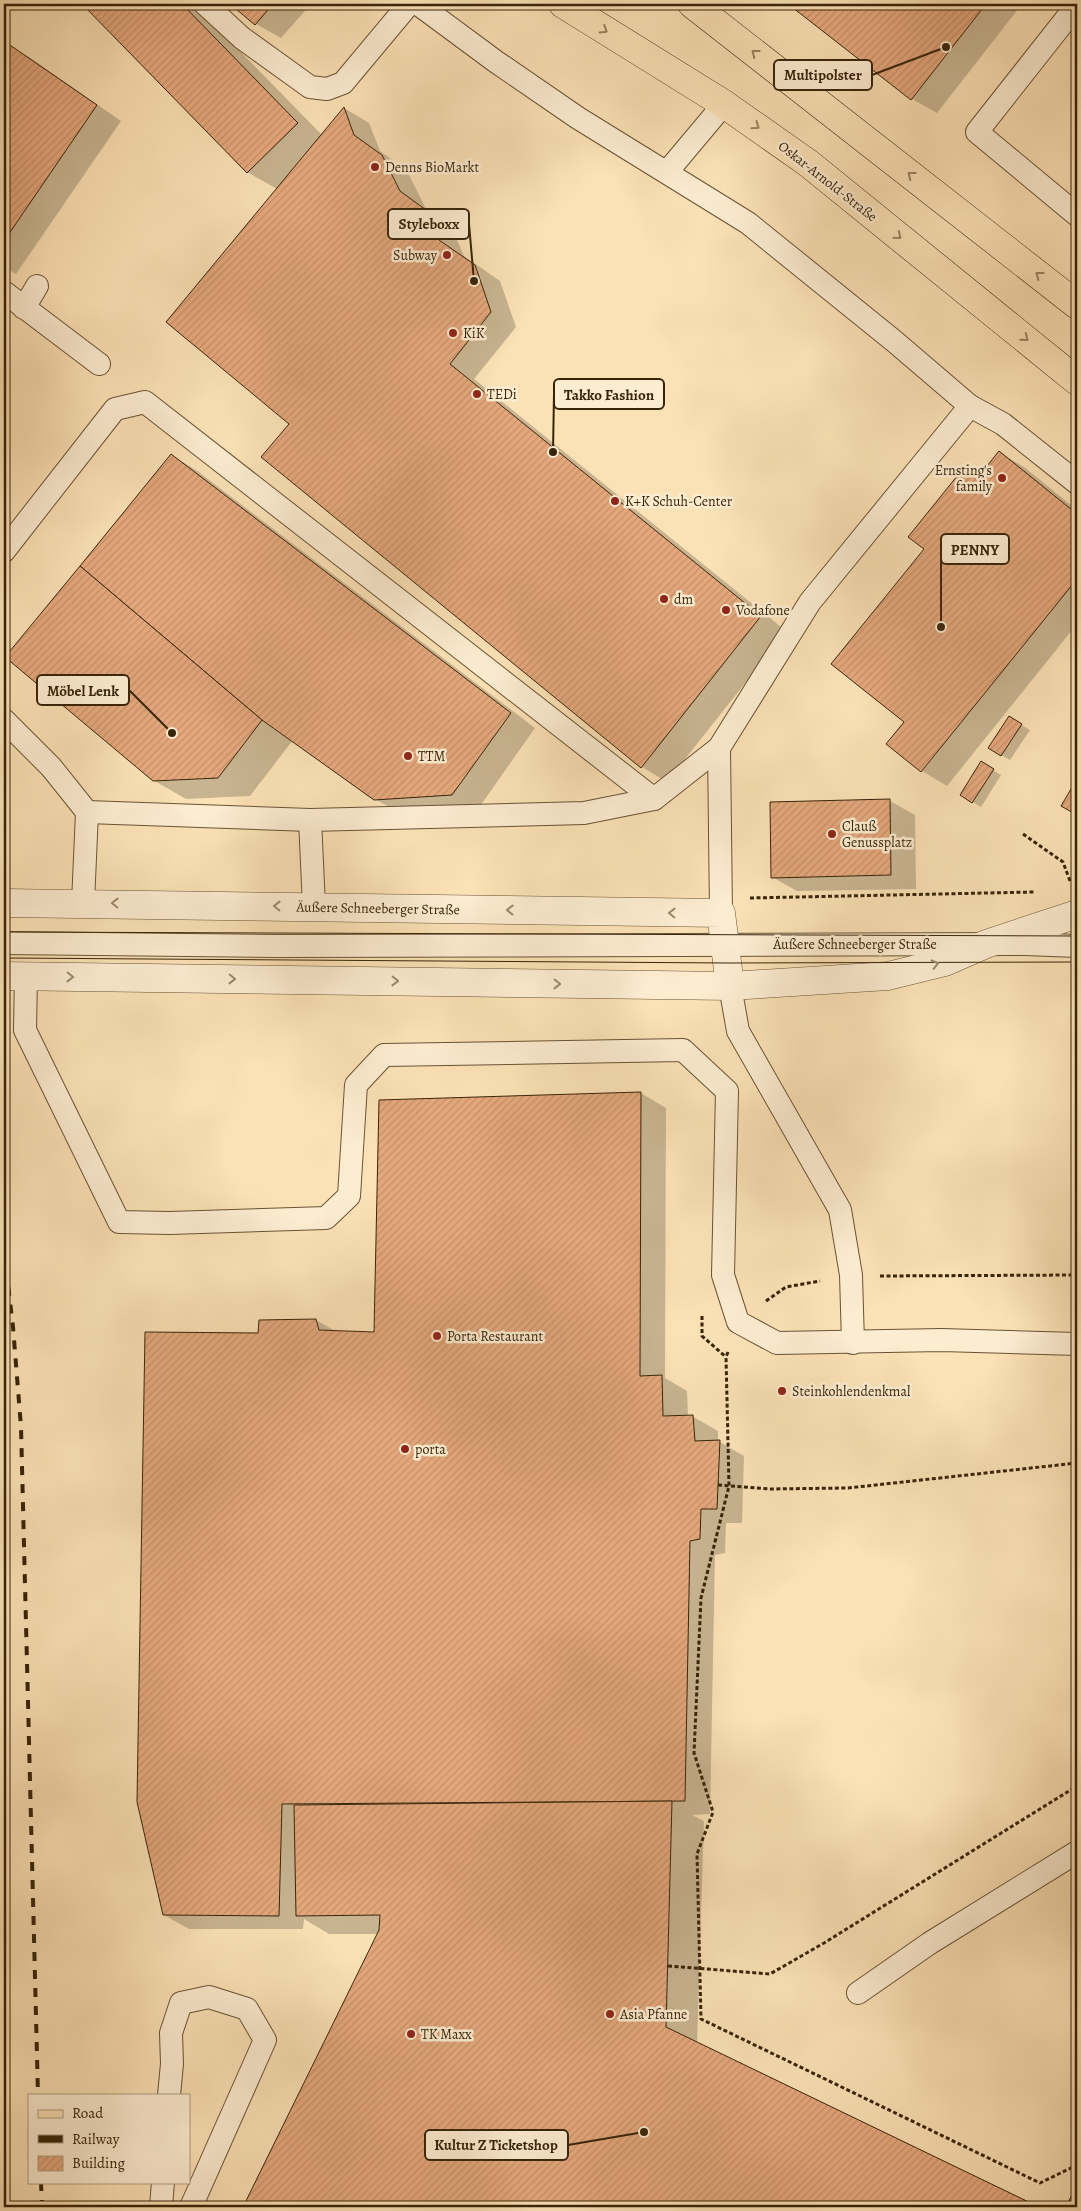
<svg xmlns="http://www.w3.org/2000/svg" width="1081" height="2211" font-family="Alegreya,serif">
<defs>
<pattern id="building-hatch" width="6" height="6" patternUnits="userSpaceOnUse" patternTransform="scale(1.25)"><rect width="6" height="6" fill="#e5a87d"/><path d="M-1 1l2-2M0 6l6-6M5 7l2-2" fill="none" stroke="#c5906b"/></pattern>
</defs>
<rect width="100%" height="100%" fill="#fbe1b6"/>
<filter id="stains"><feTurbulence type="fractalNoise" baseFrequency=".004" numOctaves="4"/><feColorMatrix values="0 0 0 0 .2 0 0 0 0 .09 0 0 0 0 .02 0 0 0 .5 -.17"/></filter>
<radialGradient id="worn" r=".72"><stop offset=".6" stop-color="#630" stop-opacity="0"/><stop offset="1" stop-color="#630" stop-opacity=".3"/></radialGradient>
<g fill="#0003">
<path d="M83,4H194L322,135L344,108L369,123L380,151L407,171L425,207L451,226L464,256L500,281L516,327L474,379L786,631L667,782L642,767L263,456L291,424L277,189L247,172Z"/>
<path d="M232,4H311L281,38L256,24Z"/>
<path d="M790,4H1022L937,113L912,99Z"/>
<path d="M4,43L29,57L121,121L16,274L4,267Z"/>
<path d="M999,452L1024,467L1077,510V624L947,786L922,771L888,744L906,722L926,548L966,467L981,475Z"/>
<path d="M171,455L196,470L535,728L478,809L401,814L375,799L293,740L250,796L186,799L153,780Z"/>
<path d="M1009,718L1030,730L1010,760L990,748Z"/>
<path d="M981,763L1001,775L981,807L961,795Z"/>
<path d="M890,801L915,815L916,889L797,891L772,877Z"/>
<path d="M641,1093L666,1108L665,1378L687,1391L688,1416H692L718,1431V1441L744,1456L742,1523H726L725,1553L715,1555L710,1814L692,1815L704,1821L697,2044L1040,2207H245L379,1934H329L304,1919L303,1929H189L164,1915L259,1334L316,1320L337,1332L375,1333Z"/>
</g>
<g fill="url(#building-hatch)" stroke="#382409">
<path d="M82,4H182L298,123L247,173Z"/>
<path d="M230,4H273L255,25Z"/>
<path d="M788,4H986L911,100Z"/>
<path d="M4,41L97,105L4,241Z"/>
<path d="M344,107L354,135L382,155L400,191L426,210L439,240L475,265L491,312L450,364L761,616L641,768L261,457L289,424L166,322Z"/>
<path d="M999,451L1077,514V579L921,772L886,744L904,722L831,664L924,549L908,537L966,465L979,476Z"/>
<path d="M171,454L511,713L452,795L374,800L262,720L80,566Z"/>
<path d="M80,566L262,720L218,778L153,781L5,657Z"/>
<path d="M1009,716L1022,724L1001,756L988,748Z"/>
<path d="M981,761L994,769L972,803L960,795Z"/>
<path d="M1077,779V815L1061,806Z"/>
<path d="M890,799L891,875L771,878L770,802Z"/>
<path d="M641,1092L640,1376L662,1375L663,1416L693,1415L695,1441L720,1440L717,1509H701L700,1539L690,1541L685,1801L282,1804L279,1916L163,1915L137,1802L145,1332L258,1333L259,1320L316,1319L319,1330L374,1332L379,1100Z"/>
<path d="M672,1801L666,2027L1039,2207H243L379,1930L380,1915L296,1916L294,1805Z"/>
<path d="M1077,2184V2207H1066Z"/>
</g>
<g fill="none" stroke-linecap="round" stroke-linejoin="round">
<defs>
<g id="service">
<path d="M205,4L242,38L310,87L327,89L343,83L409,4"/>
<path d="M1077,5L977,132L1077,215"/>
<path d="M667,172L724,104"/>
<path d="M4,292L99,364"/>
<path d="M24,308L37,286"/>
<path d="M970,406L1003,424L1077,483"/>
<path d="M4,551L115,409L145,402L654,799L719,748L810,602L970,406L894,341L748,223L578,118L495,61L418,4"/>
<path d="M4,720L51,767L87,812L83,903"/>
<path d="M719,748L721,913"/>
<path d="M87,812L310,820L584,813L654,799"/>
<path d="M310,820L314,906"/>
<path d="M4,943L278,946L1025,944L1077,946"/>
<path d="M26,976L25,1030L119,1222L170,1223L326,1218L349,1196L356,1085L384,1055L683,1050L727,1091L723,1275L738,1322L777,1343L942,1340L1077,1344"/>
<path d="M730,986L738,1031L840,1210L851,1275L853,1343"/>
<path d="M858,1993L930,1943L1077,1852"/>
<path d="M169,2095L172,2064L171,2033L181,2003L209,1997L247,2009L265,2040L191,2207"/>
<path d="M161,2207L163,2182"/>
</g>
<g id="minor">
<path d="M4,903L721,913L730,986"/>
<path d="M4,976L730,986L888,976L945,962L986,944L1077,914"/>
</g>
<g id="primary">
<path d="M563,4L724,104L808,163L1077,381"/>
<path d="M692,4L1077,305"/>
</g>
</defs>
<use href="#service" stroke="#695334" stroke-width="24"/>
<use href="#minor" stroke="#695334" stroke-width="29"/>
<use href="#primary" stroke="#382409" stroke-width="29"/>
<g stroke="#382409" stroke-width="3" stroke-dasharray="4 2.5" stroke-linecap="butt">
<path d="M1023,834L1063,862L1070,881"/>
<path d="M750,898L1034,892"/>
<path d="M880,1276L1077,1275"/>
<path d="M766,1301L786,1287L820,1281"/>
<path d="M702,1316V1336L726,1357"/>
<path d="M728,1352L726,1357L729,1486L701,1598L694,1753L713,1812L697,1854L701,2019L1040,2183L1077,2165"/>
<path d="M718,1485L770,1489L848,1488L1077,1463"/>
<path d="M668,1966L770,1974L824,1943L1077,1786"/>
</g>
<use href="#service" stroke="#fcecd0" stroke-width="22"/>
<use href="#minor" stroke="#fcecd0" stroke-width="28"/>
<use href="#primary" stroke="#fbe1b6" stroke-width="28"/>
<g stroke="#382409" stroke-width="1">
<path d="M4,932L1077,936"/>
<path d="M4,958L727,963L1077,962"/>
</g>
<g stroke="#382409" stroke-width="4" stroke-dasharray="9 9" stroke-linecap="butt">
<path d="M4,1251L13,1327L21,1427L38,2095"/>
<path d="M41,2182L42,2207"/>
</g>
</g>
<defs><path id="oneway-chevron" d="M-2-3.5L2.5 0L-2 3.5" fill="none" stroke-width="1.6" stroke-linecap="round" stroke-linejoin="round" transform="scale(1.25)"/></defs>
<g stroke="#9a8260">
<use href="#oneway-chevron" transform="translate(604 30) rotate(32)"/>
<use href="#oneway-chevron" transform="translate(755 53) rotate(-142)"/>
<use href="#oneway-chevron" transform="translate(756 126) rotate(35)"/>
<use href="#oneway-chevron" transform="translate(911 175) rotate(-142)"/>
<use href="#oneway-chevron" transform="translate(898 236) rotate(39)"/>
<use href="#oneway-chevron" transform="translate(1039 275) rotate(-142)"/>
<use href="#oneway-chevron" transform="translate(1025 338) rotate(39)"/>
</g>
<g stroke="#9a886c">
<use href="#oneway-chevron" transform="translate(115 903) rotate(-179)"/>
<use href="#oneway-chevron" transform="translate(277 906) rotate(-179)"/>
<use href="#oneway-chevron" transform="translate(510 910) rotate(-179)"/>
<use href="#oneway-chevron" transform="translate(672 913) rotate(-179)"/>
<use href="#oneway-chevron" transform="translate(935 964) rotate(-14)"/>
<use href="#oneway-chevron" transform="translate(70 977) rotate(1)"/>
<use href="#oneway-chevron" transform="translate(232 979) rotate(1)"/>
<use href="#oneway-chevron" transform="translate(395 981) rotate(1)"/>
<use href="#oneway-chevron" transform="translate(557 984) rotate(1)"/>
</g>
<g fill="#8f2418" stroke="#fcecd0" stroke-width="2">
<circle cx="375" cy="167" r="5"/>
<circle cx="447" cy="255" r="5"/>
<circle cx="453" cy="333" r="5"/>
<circle cx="477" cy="394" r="5"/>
<circle cx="1002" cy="478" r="5"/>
<circle cx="615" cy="501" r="5"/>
<circle cx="664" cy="599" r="5"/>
<circle cx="726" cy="610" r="5"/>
<circle cx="408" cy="756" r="5"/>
<circle cx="832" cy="834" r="5"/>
<circle cx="437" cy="1336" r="5"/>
<circle cx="782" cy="1391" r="5"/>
<circle cx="405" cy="1449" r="5"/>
<circle cx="610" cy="2014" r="5"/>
<circle cx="411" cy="2034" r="5"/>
</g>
<g text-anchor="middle" stroke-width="5" stroke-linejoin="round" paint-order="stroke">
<g font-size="14" fill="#382409" stroke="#fcecd0" text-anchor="start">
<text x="385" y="172">Denns BioMarkt</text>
<text x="437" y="260" text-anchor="end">Subway</text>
<text x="463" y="338">KiK</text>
<text x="487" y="399">TEDi</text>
<text x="992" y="475" text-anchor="end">Ernsting's<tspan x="992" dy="16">family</tspan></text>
<text x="625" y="506">K+K Schuh-Center</text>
<text x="674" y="604">dm</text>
<text x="736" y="615">Vodafone</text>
<text x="418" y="761">TTM</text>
<text x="842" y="831">Clauß<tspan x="842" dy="16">Genussplatz</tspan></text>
<text x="447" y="1341">Porta Restaurant</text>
<text x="792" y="1396">Steinkohlendenkmal</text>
<text x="415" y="1454">porta</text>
<text x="620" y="2019">Asia Pfanne</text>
<text x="421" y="2039">TK Maxx</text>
</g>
<g font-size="14" fill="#382409" stroke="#fcecd0">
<text transform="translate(828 181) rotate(38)" y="5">Oskar-Arnold-Straße</text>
<text transform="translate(378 908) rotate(1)" y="5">Äußere Schneeberger Straße</text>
<text x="855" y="949">Äußere Schneeberger Straße</text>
</g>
</g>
<path fill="none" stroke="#382409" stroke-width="2" d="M946 47L872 75M474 281L469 224M553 452L554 394M941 627L941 549M172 733L129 690M644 2132L568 2145"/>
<g fill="#382409" stroke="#fcecd0" stroke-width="2">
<circle cx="946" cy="47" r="5"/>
<circle cx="474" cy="281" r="5"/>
<circle cx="553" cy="452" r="5"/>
<circle cx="941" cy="627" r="5"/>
<circle cx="172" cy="733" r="5"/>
<circle cx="644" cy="2132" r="5"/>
</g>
<g fill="#fcecd0" stroke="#382409" stroke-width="2">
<rect x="774" y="60" width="98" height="30" rx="5"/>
<rect x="388" y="209" width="81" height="30" rx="5"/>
<rect x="554" y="379" width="110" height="30" rx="5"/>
<rect x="941" y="534" width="68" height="30" rx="5"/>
<rect x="37" y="675" width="92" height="30" rx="5"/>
<rect x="425" y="2130" width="143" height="30" rx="5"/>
</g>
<g font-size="15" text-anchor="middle" font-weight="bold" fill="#382409">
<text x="823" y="80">Multipolster</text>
<text x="429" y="229">Styleboxx</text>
<text x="609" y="400">Takko Fashion</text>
<text x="975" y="555">PENNY</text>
<text x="83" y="696">Möbel Lenk</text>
<text x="496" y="2150">Kultur Z Ticketshop</text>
</g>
<rect width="1081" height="2211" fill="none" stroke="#fbe1b6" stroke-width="20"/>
<rect x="5" y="5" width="1071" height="2201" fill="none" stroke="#382409" stroke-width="2.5"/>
<rect x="10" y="10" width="1061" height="2191" fill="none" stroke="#382409"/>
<rect x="28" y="2094" width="162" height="90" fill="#fcecd0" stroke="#ae9c80"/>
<rect x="38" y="2110" width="25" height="8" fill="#fbe1b6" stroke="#ae9c80"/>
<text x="72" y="2118" font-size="15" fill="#382409">Road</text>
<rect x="38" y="2135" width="25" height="8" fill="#382409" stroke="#ae9c80"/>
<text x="72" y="2144" font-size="15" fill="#382409">Railway</text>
<rect x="38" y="2156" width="25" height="15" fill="url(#building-hatch)" stroke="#ae9c80"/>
<text x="72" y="2168" font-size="15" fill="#382409">Building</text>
<rect width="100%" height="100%" filter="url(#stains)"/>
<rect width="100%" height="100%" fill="url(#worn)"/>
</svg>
